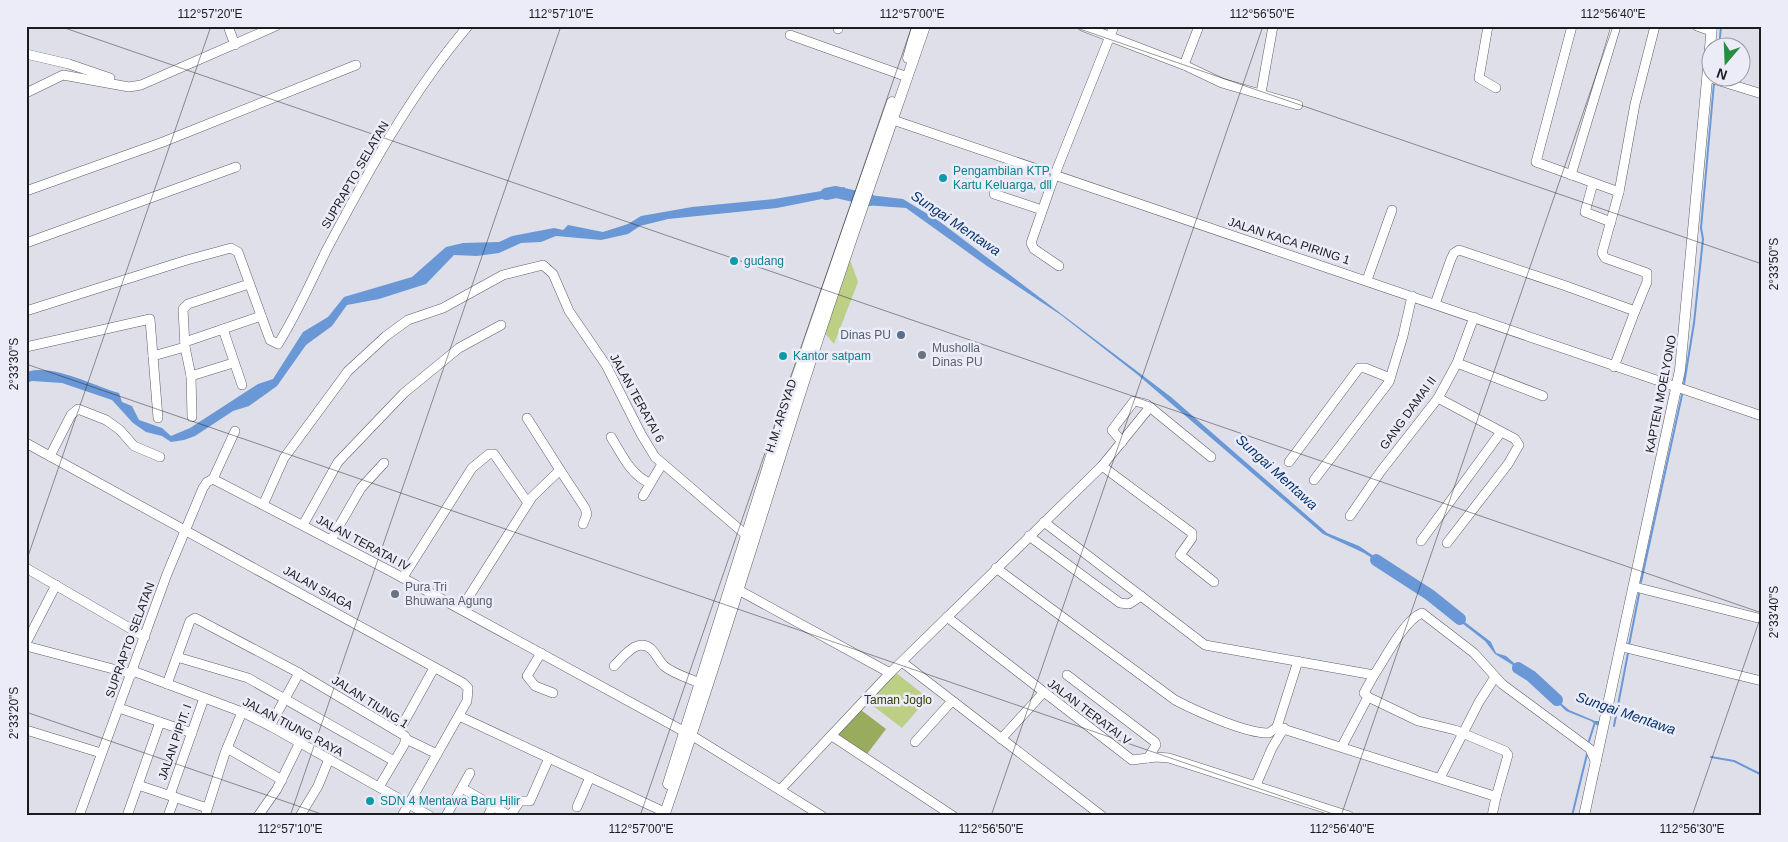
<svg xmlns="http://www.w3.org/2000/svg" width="1788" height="842" font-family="Arial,sans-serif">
<rect width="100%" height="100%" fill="#dfdfea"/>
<g fill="#bdcf85">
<path d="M849,257L858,282L834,344L824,332Z"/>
<path d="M895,672L928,698L902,728L868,702Z"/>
</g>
<path fill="#99ab5c" d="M861,710L886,729L867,754L838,734Z"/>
<g fill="#6a98d6">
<path d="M845,187L842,195L777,208L668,219L640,226L628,234L601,240L556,236L541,242L521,243L499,253L477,256L454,255L426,284L379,299L347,305L332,326L306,345L277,386L249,406L233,411L195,436L184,440L171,442L162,436L146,432L133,423L112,400L62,383L32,381L26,383V372C52,363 94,386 119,393L122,402L132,406L139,420L162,428L171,436L190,428L258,384L273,379L303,332L328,317L344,297L412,277L446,247L463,243L499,242L512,236L554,228L563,230L568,225L603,232L628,224L641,216L692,207L774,199Z"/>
<path d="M869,195L903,199L939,221L1171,397L1327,533L1359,546L1425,591L1431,593L1441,604L1491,642L1496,653L1506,656L1569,710L1595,721H1603L1602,725L1598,726L1591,721L1566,711L1532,677L1495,654L1485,641L1408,581L1364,553L1323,534L1138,375L1061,315L987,266L906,208L865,205Z"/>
</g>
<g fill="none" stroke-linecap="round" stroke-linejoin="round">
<g stroke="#6a98d6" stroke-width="2">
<path d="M1719,48L1721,26"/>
<path d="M1684,384L1694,323L1703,239L1701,228L1714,83"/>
<path d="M1641,582L1682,395"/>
<path d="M1629,645L1639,594"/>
<path d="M1614,726L1628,653"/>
<path d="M1589,741L1595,722"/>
<path d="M1711,757L1734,761L1762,775"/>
<path d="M1572,816L1587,754"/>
</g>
<g stroke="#6a98d6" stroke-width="12">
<path d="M826,194L836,192L870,200"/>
<path d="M1376,560L1430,595L1460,619"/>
<path d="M1518,668L1531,676L1557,700"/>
</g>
<defs>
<g id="minor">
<path d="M228,26L235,45"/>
<path d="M1082,26L1184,65L1222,83L1298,105"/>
<path d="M1488,26L1479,78L1496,88"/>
<path d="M1572,26L1536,162L1619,192"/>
<path d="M1697,26L1711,31"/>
<path d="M838,29L839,26"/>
<path d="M790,35L902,75"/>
<path d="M26,54L69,64L110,78"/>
<path d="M1184,65L1199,26"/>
<path d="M1707,77L1762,94"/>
<path d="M26,93L63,75L129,87L141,85L276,26"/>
<path d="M1261,93L1273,26"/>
<path d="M893,120L1762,416"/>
<path d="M1571,175L1616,26"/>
<path d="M1593,183L1585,212L1611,222"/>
<path d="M26,191L163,142L356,65"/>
<path d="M994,194L1042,210"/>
<path d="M26,243L236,167"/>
<path d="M1059,266L1034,249L1031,243L1055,174L1114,26"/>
<path d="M1367,280L1392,210"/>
<path d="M1435,304L1451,259L1454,253L1459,250L1566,286L1635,311L1614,367"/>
<path d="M26,311L187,260L231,248L238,252L270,340L278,344C297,314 311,281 327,249C368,172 411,93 468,26"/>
<path d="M1635,311L1647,282V273L1605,258L1602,253L1619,192L1635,104L1655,26"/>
<path d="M223,329L242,385"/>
<path d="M185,342L261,316"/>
<path d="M26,347L150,319L158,418"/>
<path d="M153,356L185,347"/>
<path d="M1457,363L1543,396"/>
<path d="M191,376L233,363"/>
<path d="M1438,398L1515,439L1519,445L1508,464L1447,543"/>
<path d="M192,417L191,376L185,347L183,309L188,304L249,284"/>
<path d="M611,437C621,453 631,476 650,483"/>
<path d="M1122,442L1112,430L1134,401L1146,404L1211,457"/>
<path d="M26,443L463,683L468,688L467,701L402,816"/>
<path d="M50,456L71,415L78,409L106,420L120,430L134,446L160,457"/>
<path d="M1289,462L1359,368H1365L1390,378"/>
<path d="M1102,466L1192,533V538L1180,555L1214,582"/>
<path d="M560,470L585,508L587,514L583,524"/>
<path d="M213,479L392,572L685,732"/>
<path d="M213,479L235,431"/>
<path d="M1314,480L1389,382L1403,336L1412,296"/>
<path d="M643,496L662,464"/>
<path d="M263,505L284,458L348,371L386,336L408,320L443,308L503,275L543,265L553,274L569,311L606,365L641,434L655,457L746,535"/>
<path d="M1350,516L1381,471L1438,398L1457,363L1474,317"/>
<path d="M1044,522L1205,645L1374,675L1364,693L1368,697L1418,721L1455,730L1505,751L1508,755L1496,797"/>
<path d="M303,525L338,462L404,393L459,348L501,325"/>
<path d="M1029,536L1120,603L1129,604L1141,596"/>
<path d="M331,540L361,488L384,463"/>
<path d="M1421,541L1501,432"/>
<path d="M26,568L145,637"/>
<path d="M996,568L1175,700C1196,711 1247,734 1269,733L1277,727L1491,795L1496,797L1492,816"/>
<path d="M403,577L472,468L489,454H494L528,503"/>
<path d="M733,587L890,673L1102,466L1150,407"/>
<path d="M1635,587L1762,619"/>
<path d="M461,609L532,497L560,470L527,418"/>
<path d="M947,617L1132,760L1156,757L1169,758L1349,816"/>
<path d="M26,643L56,585"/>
<path d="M26,646L132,674"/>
<path d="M1622,647L1762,681"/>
<path d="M541,653L527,676L535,686L553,693"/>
<path d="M177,657L248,678L394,761"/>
<path d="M902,662L1102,816"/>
<path d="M614,666C624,656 638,636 652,650C657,655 659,661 664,666C674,674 688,678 700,683"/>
<path d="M133,671L242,712L272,727L430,816"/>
<path d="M1067,675L1155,742L1156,745L1148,758"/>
<path d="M1374,675C1385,659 1404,620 1422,613L1474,653L1502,684L1590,749L1596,763"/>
<path d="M167,684L190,621L195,618L299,673L405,736L406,739L404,745L379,787"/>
<path d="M119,708L192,733"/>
<path d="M459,716L660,810"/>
<path d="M270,726L299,673"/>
<path d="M1277,727L1298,661"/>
<path d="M26,730L101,753"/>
<path d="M399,731L434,668"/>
<path d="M691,735L822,816"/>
<path d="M832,736L953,816"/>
<path d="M406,739L437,754"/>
<path d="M1001,739L1043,693"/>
<path d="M915,742L952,701"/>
<path d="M1342,746L1368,697"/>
<path d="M227,748L282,780"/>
<path d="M1440,778L1479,702L1495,677"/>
<path d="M138,785L207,808"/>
<path d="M1256,785L1272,748L1284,728"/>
<path d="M462,788L510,816L520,801H530L549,758"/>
<path d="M780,790L890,673"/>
<path d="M170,795L204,698"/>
<path d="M577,807L590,777"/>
<path d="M79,816L167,574L203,488L207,482L213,479"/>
<path d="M127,816L160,722"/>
<path d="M168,816L175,797"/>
<path d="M205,816L225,753L242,712"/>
<path d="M258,816L277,789L300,742"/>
<path d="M300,816L318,786L329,759"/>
<path d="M446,816L470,773"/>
<path d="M488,816L493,805"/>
</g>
<g id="tertiary">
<path d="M908,58L917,26"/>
<path d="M668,784L795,380L892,102"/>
<path d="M664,816C711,681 752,546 795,410C836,281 881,154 925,26"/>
<path d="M1584,816L1680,370L1712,26"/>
</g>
</defs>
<use href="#minor" stroke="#5f6069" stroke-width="10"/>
<use href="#tertiary" stroke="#5f6069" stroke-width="11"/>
<use href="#minor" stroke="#fff" stroke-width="9"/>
<use href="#tertiary" stroke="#fff" stroke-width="10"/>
</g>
<path fill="none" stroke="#1b1c1f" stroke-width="1" stroke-opacity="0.45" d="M59,26L1762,613M1071,26L1762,264M26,364L1339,816M26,562L211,26M26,712L327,816M290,816L561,26M640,816L912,26M991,816L1263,26M1341,816L1613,26M1692,816L1762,613"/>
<g fill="#0f9aa8" stroke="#ececf8" stroke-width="2">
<circle cx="943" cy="178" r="5"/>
<circle cx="734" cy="261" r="5"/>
<circle cx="783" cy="356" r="5"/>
<circle cx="370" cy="801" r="5"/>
</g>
<circle fill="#5c6f8a" stroke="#ececf8" stroke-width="2" cx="901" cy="335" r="5"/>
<g fill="#6b7280" stroke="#ececf8" stroke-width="2">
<circle cx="922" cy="355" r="5"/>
<circle cx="395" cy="594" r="5"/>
</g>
<g text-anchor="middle" stroke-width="5" stroke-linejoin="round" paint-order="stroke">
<g font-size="12" fill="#0d838f" stroke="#ececf8" text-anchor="start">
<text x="953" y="175">Pengambilan KTP,<tspan x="953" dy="14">Kartu Keluarga, dll</tspan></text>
<text x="744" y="265">gudang</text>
<text x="793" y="360">Kantor satpam</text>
<text x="380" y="805">SDN 4 Mentawa Baru Hilir</text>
</g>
<g font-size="12" fill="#1b1c1f" stroke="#ececf8">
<text transform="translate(355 175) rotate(-60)" y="4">SUPRAPTO SELATAN</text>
<text transform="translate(1289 241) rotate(18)" y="4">JALAN KACA PIRING 1</text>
<text transform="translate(1661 394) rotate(-79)" y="4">KAPTEN MOELYONO</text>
<text transform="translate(637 398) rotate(61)" y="4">JALAN TERATAI 6</text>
<text transform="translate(1408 413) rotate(-54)" y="4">GANG DAMAI II</text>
<text transform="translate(781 416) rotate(-72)" y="4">H.M. ARSYAD</text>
<text transform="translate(363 543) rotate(28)" y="4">JALAN TERATAI IV</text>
<text transform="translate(318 588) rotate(29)" y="4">JALAN SIAGA</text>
<text transform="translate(130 640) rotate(-70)" y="4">SUPRAPTO SELATAN</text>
<text transform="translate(370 702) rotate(32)" y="4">JALAN TIUNG 1</text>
<text transform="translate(1089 712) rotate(37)" y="4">JALAN TERATAI V</text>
<text transform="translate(293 727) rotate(28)" y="4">JALAN TIUNG RAYA</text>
<text transform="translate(175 742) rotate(-71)" y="4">JALAN PIPIT. I</text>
</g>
<g font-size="12" fill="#4e5e75" stroke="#ececf8" text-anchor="end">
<text x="891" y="339">Dinas PU</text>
</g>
<g font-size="12" fill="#5b616d" stroke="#ececf8" text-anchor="start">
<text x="932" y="352">Musholla<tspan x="932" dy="14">Dinas PU</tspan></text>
<text x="405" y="591">Pura Tri<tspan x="405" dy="14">Bhuwana Agung</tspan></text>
</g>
<g font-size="12" fill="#333d00" stroke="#ececf8">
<text x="898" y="704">Taman Joglo</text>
</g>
<g font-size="14" font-style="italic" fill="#05356d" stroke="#ececf8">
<text transform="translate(956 223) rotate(34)" y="5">Sungai Mentawa</text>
<text transform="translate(1277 472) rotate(42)" y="5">Sungai Mentawa</text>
<text transform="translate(1626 713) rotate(19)" y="5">Sungai Mentawa</text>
</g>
</g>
<rect width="1788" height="842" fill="none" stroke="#ececf8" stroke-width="55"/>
<g transform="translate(1726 62) rotate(199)"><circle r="24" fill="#ececf8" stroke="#9899a1"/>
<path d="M0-4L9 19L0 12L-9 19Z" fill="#278d43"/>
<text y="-8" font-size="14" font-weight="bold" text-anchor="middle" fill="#1b1c1f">N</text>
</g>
<rect x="28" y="28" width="1732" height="786" fill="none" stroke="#1b1c1f" stroke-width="2"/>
<g font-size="12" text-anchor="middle" fill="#1b1c1f">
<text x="210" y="18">112°57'20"E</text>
<text x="561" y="18">112°57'10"E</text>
<text x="912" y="18">112°57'00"E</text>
<text x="1262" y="18">112°56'50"E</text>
<text x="1613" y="18">112°56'40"E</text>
<text transform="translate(1774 264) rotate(-90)" y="4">2°33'50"S</text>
<text transform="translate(14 364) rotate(-90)" y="4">2°33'30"S</text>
<text transform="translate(1774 612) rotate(-90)" y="4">2°33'40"S</text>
<text transform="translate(14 713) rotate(-90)" y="4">2°33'20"S</text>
<text x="290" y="833">112°57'10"E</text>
<text x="641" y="833">112°57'00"E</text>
<text x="991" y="833">112°56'50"E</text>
<text x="1342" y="833">112°56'40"E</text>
<text x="1692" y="833">112°56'30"E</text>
</g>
</svg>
